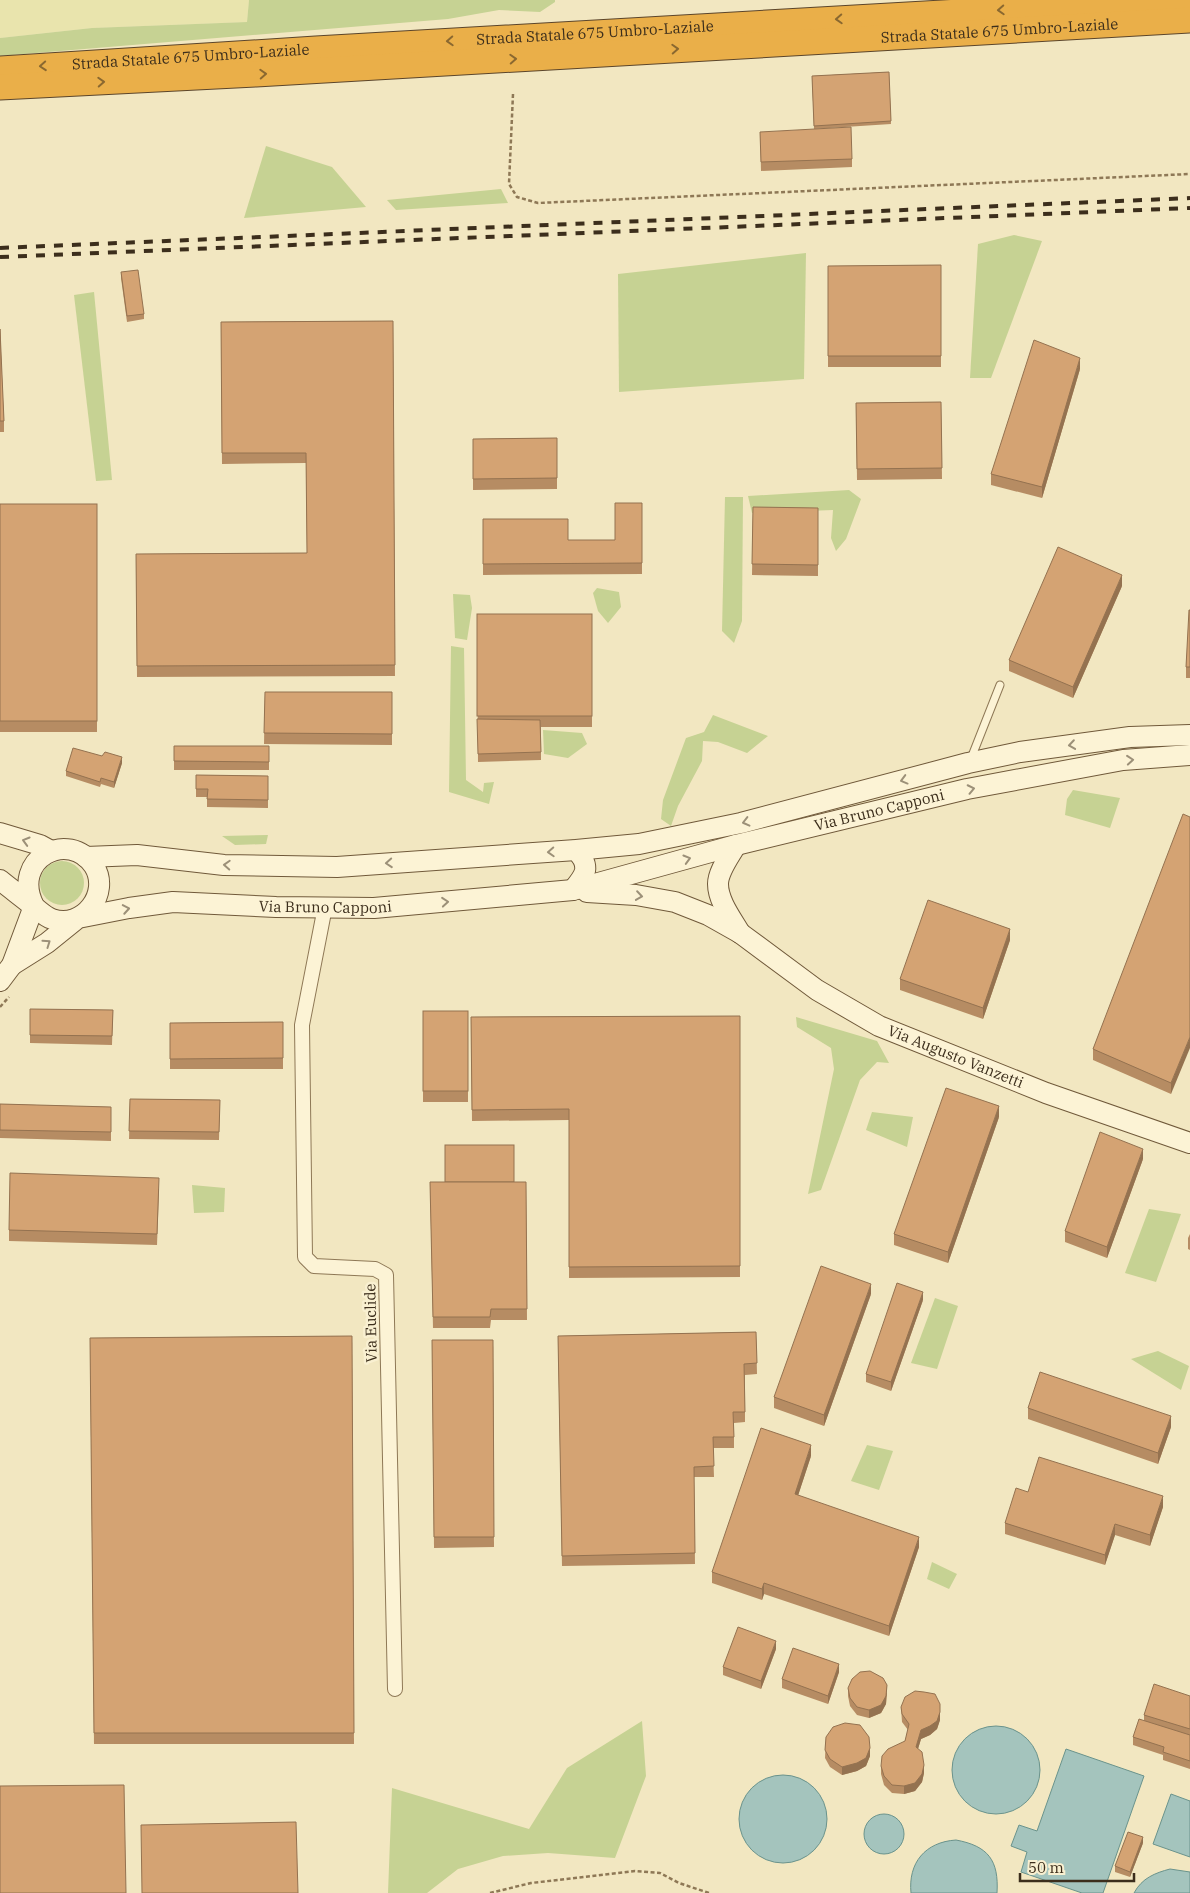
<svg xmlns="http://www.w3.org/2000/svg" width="1190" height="1893" font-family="'IBM Plex Serif',serif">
<rect width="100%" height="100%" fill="#f2e7c1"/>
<path fill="#e9e4ad" d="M0,0H249L247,22L92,28L0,38Z"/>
<g fill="#c6d293">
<path d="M249,0H555V2L540,12L499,10L448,19L0,56V38L92,28L247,22Z"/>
<path d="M266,146L332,167L366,207L244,218Z"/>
<path d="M501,189L508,203L396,210L387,200Z"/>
<path d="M1014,235L1042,241L991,378H970L978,244Z"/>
<path d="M806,253L804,379L619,392L618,274Z"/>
<path d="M94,292L112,480L96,481L74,295Z"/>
<path d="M849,490L861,499L846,539L836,551L831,538L833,510L752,513L748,496Z"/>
<path d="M725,497H743L742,621L734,643L722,631Z"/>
<path d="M597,588L619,592L621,607L608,623L598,611L593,593Z"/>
<path d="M453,594L470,595L472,608L467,640L455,638Z"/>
<path d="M451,646L464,648L466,780L483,792L484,783L494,782L489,804L449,792Z"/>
<path d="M713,715L768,736L747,753L718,742L703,741L702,761L678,806L671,826L661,819L663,800L686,738L704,732Z"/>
<path d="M543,730L582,733L587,744L568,758L544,754Z"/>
<path d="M1073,790L1120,798L1110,828L1065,815L1067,799Z"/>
<path d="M268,835L266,844L235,845L222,836Z"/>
<circle cx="62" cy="883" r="22"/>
<path d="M796,1017L877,1041L889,1063L877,1062L860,1080L821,1190L808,1194L834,1069L831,1048L797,1027Z"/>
<path d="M872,1112L913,1117L907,1147L866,1130Z"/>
<path d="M192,1185L225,1188L224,1212L194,1213Z"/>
<path d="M1149,1209L1181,1214L1156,1282L1125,1273Z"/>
<path d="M935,1298L958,1306L937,1369L911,1363Z"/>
<path d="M1158,1351L1189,1366L1181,1390L1131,1359Z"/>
<path d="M867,1445L893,1451L879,1490L851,1481Z"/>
<path d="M932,1562L957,1574L949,1589L927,1579Z"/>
<path d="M642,1721L646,1776L615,1858L548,1853L503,1856L458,1869L427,1893H388L392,1788L529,1829L567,1768Z"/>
</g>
<g fill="#a4c4bd" stroke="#6a938c">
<circle cx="996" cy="1770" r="44"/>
<path d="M1066,1749L1144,1776L1103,1893H1082L1021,1872L1027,1852L1011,1846L1019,1825L1037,1831Z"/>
<circle cx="783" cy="1819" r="44"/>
<path d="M1171,1794L1190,1801V1857L1153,1844Z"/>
<circle cx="884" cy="1834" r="20"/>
<path d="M956,1840C988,1846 999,1860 997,1893H911C908,1863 925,1842 956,1840Z"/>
<path d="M1170,1869L1190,1872V1893H1134C1142,1878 1155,1873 1170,1869Z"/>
</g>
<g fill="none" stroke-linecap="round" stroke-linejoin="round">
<defs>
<path id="lane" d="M970,761L1000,685"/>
<path id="street" d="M325,907L302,1025L305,1257L314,1266L375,1269L386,1275L395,1689"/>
<g id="secondary">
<path d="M0,833L40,845L51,851"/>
<path d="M736,845C730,856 718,871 718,884C718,901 732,919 740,933"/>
<path d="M86,857L137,855L224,865L337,867L576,850L639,844L741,823L968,763L1020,752L1130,737L1190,735"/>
<path d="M0,880C11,889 22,897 33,906C40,911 44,916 52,919C83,930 111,893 94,866C69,828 10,859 34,906"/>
<path d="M573,890C585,875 592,867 576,850"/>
<path id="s1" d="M587,892L636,895L675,902L708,915L740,933L817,990L879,1026L1046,1093L1190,1143"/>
<path id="s2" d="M12,965L47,943L78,918L129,908L173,902L276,907L374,908L573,890L736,845L967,789L1123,760L1190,755"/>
<path d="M0,981L12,965L34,906"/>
</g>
<g id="highway">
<path id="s3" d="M0,69L316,49L1064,6L1190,2"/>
<path id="s4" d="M0,87L256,74L1190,20"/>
</g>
</defs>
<use href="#lane" stroke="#8e7856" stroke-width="9"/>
<use href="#street" stroke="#8e7856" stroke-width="16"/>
<use href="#secondary" stroke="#70593a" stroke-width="22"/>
<use href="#highway" stroke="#5b452b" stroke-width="27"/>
<g stroke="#8e7856" stroke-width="2.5" stroke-dasharray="4 2.5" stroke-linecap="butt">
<path d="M513,94L509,184L517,197L538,203L1190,174"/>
<path d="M0,1007L9,997"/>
<path d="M490,1893L531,1883L635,1871L660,1873L679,1883L709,1893"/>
</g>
<use href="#lane" stroke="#fcf3d5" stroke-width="7"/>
<use href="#street" stroke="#fcf3d5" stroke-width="14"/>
<use href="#secondary" stroke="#fcf3d5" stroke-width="20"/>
<use href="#highway" stroke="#eaaf49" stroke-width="25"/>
<g stroke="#3c2e1c" stroke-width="4" stroke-dasharray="9 9" stroke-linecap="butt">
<path d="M0,248L1190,198"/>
<path d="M0,257L1190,208"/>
</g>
</g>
<g fill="#b68c63">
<path d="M889,72L891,124L814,129L812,76Z"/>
<path d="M760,132L852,159V167L761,171Z"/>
<path d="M941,265V367H828V266Z"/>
<path d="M121,272L144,314V319L127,322L121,278Z"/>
<path d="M393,321L395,676L137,677L136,554L307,553L306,463L222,464L221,322Z"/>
<path d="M0,329L4,421V432H0Z"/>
<path d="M1080,369L1042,498L991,485V474Z"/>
<path d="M941,402L942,479L857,480L856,403Z"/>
<path d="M557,438V489L473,490V439Z"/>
<path d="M642,503V574L483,575V519L568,540H615Z"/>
<rect x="0" y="504" width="97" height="228"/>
<path d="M753,507L818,508V576L752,575Z"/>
<path d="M1122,586L1073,698L1009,671V660Z"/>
<path d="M1190,610V678H1186V667Z"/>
<path d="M477,614H592V727H541V760L478,762Z"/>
<path d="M265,692H392V745L264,744Z"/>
<rect x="174" y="746" width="95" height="24"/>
<path d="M122,763L114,788L101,784L100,787L66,776V771Z"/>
<path d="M196,775L268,776V808L207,807V797H196Z"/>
<path d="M1190,817L1171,1094L1093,1060V1049Z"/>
<path d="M1010,940L983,1019L900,990V979Z"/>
<path d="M30,1009L113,1010L112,1045L30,1043Z"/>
<rect x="423" y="1011" width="45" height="91"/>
<path d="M740,1016V1277L569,1278V1120L472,1121L471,1017Z"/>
<path d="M283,1022V1069H170V1023Z"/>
<path d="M130,1099L220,1100L219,1140L129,1139Z"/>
<path d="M0,1104L111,1107V1141L0,1138Z"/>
<path d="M999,1117L948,1263L894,1245V1234Z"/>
<path d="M1143,1159L1107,1258L1065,1242V1231Z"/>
<path d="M430,1182H526L527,1320H491L490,1328H433Z"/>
<path d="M159,1189L157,1245L9,1241V1230Z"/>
<path d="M1190,1234V1250L1188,1249V1238Z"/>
<path d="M871,1294L824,1426L774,1408V1397Z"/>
<path d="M923,1300L891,1391L866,1382V1374Z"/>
<path d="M756,1332L757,1374L745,1375V1422L734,1423V1448H713L714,1477H694L695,1564L562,1566L558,1336Z"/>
<path d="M352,1336L354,1744H94L90,1338Z"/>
<path d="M432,1340H493L494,1547L434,1548Z"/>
<path d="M1028,1408L1171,1427L1158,1464L1028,1419Z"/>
<path d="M811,1456L798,1495L919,1547L889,1636L764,1594L762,1600L712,1583V1572Z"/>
<path d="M1028,1492L1163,1507L1150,1546L1115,1535L1105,1565L1005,1534V1523Z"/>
<path d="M776,1649L761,1689L723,1675V1667Z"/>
<path d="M839,1672L828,1704L782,1688V1679Z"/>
<path d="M848,1688L887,1693L886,1704L881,1713L869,1718L857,1715L850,1706L848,1696Z"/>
<path d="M1190,1696V1769L1163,1760V1755L1133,1745V1737L1144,1720V1715Z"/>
<path d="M901,1707L940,1720L937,1729L930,1735L921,1739L918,1749L924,1773L922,1782L915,1791L904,1794L892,1793L884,1785L881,1774V1766L905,1741L908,1730L902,1722Z"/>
<path d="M826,1737L870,1756L866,1766L857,1771L842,1775L830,1767L825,1758Z"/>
<path d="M1143,1843L1130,1877L1115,1872V1866Z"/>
</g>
<g fill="#947250">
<path d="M1080,358V369L1042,498V487Z"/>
<path d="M1122,575V586L1073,698V687Z"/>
<path d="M122,757V763L114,788V782Z"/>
<path d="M1010,929V940L983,1019V1008Z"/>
<path d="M1190,1037V1048L1171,1094V1083Z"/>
<path d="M999,1106V1117L948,1263V1252Z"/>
<path d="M1143,1149V1159L1107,1258V1247Z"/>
<path d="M871,1284V1294L824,1426V1415Z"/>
<path d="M923,1292V1300L891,1391V1382Z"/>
<path d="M1171,1416V1427L1158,1464V1453Z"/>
<path d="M811,1445V1456L795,1505V1494Z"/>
<path d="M1163,1496V1507L1150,1546V1535Z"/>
<path d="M1115,1524V1535L1105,1565V1555Z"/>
<path d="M919,1537V1547L889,1636V1626Z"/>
<path d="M764,1583V1594L762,1600V1589Z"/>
<path d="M776,1641V1649L761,1689V1681Z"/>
<path d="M839,1664V1672L828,1704V1696Z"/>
<path d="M887,1685L886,1704L881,1713L869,1718V1710Z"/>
<path d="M940,1712V1720L937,1729L930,1735L921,1739L916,1755V1747L921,1730Z"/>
<path d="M870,1748V1756L866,1766L857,1771L842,1775V1767Z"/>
<path d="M924,1765V1773L922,1782L915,1791L904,1794V1786Z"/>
<path d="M1143,1837V1843L1130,1877V1872Z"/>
</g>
<g fill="#d4a373" stroke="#947250">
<path d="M889,72L891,121L814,126L812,76Z"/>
<path d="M851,127L852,159L761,162L760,132Z"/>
<path d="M941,265V356H828V266Z"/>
<path d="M138,270L144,314L127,316L121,272Z"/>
<path d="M393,321L395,665L137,666L136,554L307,553L306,453H222L221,322Z"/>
<path d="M0,329L4,421H0Z"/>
<path d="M1034,340L1080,358L1042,487L991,474Z"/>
<path d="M941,402L942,468L857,469L856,403Z"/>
<path d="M557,438V478L473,479V439Z"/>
<path d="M615,503H642V563L483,564V519H568V540H615Z"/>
<rect x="0" y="504" width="97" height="217"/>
<path d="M753,507L818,508V565L752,564Z"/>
<path d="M1058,547L1122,575L1073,687L1009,660Z"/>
<path d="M1189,610H1190V667H1186Z"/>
<rect x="477" y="614" width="115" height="102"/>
<path d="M265,692H392V734L264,733Z"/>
<path d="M477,719L540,720L541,752L478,754Z"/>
<path d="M174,746H269V762L174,761Z"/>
<path d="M73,748L102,756L105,752L122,757L114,782L101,778L100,782L66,771Z"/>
<path d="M196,775L268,776V800L207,799L208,789H196Z"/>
<path d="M1183,814L1190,817V1037L1171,1083L1093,1049Z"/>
<path d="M928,900L1010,929L983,1008L900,979Z"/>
<path d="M30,1009L113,1010L112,1036L30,1035Z"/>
<rect x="423" y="1011" width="45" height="80"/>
<path d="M740,1016V1266L569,1267V1109L472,1110L471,1017Z"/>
<path d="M283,1022V1058L170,1059V1023Z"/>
<path d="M946,1088L999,1106L948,1252L894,1234Z"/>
<path d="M130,1099L220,1100L219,1132L129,1131Z"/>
<path d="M0,1104L111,1107V1132L0,1130Z"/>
<path d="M1100,1132L1143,1149L1107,1247L1065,1231Z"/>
<rect x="445" y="1145" width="69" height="37"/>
<path d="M10,1173L159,1178L157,1234L9,1230Z"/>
<path d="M430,1182H526L527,1309H491L490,1317H433Z"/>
<path d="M821,1266L871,1284L824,1415L774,1397Z"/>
<path d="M897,1283L923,1292L891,1382L866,1374Z"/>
<path d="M756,1332L757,1363L744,1364L745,1412H733L734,1437H713L714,1466L694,1467L695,1553L562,1556L558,1336Z"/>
<path d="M352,1336L354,1733H94L90,1338Z"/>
<path d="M432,1340H493L494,1537H434Z"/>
<path d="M1040,1372L1171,1416L1158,1453L1028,1408Z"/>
<path d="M761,1428L811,1445L795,1494L919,1537L889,1626L764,1583L762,1589L712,1572Z"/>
<path d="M1039,1457L1163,1496L1150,1535L1115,1524L1105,1555L1005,1523L1016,1488L1028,1492Z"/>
<path d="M738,1627L776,1641L761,1681L723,1667Z"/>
<path d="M793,1648L839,1664L828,1696L782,1679Z"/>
<path d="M870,1671L883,1678L887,1685L886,1696L881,1705L869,1710L857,1707L850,1698L848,1688L852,1679L860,1672Z"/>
<path d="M1154,1684L1190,1696V1729L1144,1715Z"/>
<path d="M915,1691L924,1692L935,1694L940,1704V1712L937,1721L930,1726L921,1730L916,1747L922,1752L924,1765L922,1774L915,1783L904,1786L892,1785L884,1776L881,1766L882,1756L888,1749L905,1741L909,1724L902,1714L901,1707L905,1697Z"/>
<path d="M1139,1719L1190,1735V1761L1163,1752L1164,1747L1133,1737Z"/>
<path d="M845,1723L860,1725L869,1737L870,1748L866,1758L857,1763L842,1767L830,1759L825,1750L826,1737L833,1727Z"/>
<path d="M124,1785L126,1893H0V1786Z"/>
<path d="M296,1822L298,1893H142L141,1825Z"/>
<path d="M1128,1832L1143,1837L1130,1872L1115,1866Z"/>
</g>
<defs><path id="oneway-chevron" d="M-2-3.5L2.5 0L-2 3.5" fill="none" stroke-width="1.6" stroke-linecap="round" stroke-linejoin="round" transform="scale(1.25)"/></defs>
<g stroke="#8a6830">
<use href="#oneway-chevron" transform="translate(1001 10) rotate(177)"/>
<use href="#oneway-chevron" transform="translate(839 19) rotate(177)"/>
<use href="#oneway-chevron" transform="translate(450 41) rotate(177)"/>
<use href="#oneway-chevron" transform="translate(675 49) rotate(-3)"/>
<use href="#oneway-chevron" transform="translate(513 59) rotate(-3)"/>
<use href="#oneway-chevron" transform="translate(43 66) rotate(176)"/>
<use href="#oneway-chevron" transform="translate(263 74) rotate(-3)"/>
<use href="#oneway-chevron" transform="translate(101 82) rotate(-3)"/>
</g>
<g stroke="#9c9078">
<use href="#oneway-chevron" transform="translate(1072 745) rotate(172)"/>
<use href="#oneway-chevron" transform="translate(1130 760) rotate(-5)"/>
<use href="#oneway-chevron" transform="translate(904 780) rotate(165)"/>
<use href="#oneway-chevron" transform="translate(971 789) rotate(-12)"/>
<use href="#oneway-chevron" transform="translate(746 822) rotate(166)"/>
<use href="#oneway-chevron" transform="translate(26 841) rotate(-164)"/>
<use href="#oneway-chevron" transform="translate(551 852) rotate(177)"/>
<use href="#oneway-chevron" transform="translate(687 859) rotate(-16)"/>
<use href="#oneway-chevron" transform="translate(389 863) rotate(176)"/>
<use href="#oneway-chevron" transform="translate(227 865) rotate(-177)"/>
<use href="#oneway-chevron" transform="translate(639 896) rotate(8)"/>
<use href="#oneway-chevron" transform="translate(445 902) rotate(-5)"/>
<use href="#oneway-chevron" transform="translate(126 909) rotate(-10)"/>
<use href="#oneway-chevron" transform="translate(47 943) rotate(-35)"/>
</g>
<g text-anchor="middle" stroke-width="5" stroke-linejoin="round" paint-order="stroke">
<g font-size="15" fill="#3c2e1c" stroke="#f9f0d1">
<text dy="5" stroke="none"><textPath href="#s4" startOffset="1001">Strada Statale 675 Umbro-Laziale</textPath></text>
<text dy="5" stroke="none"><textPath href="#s3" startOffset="596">Strada Statale 675 Umbro-Laziale</textPath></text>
<text dy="5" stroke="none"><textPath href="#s3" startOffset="191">Strada Statale 675 Umbro-Laziale</textPath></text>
<text dy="5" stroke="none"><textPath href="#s2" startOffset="895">Via Bruno Capponi</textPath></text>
<text dy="5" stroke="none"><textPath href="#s2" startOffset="330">Via Bruno Capponi</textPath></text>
<text dy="5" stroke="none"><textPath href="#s1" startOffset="411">Via Augusto Vanzetti</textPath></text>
<text transform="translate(371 1323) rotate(-91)" y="5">Via Euclide</text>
</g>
</g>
<path d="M1020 1873v8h114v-8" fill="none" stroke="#3c2e1c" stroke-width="2.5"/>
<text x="1028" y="1873" font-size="15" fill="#3c2e1c" stroke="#f9f0d1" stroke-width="4" paint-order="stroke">50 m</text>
</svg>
